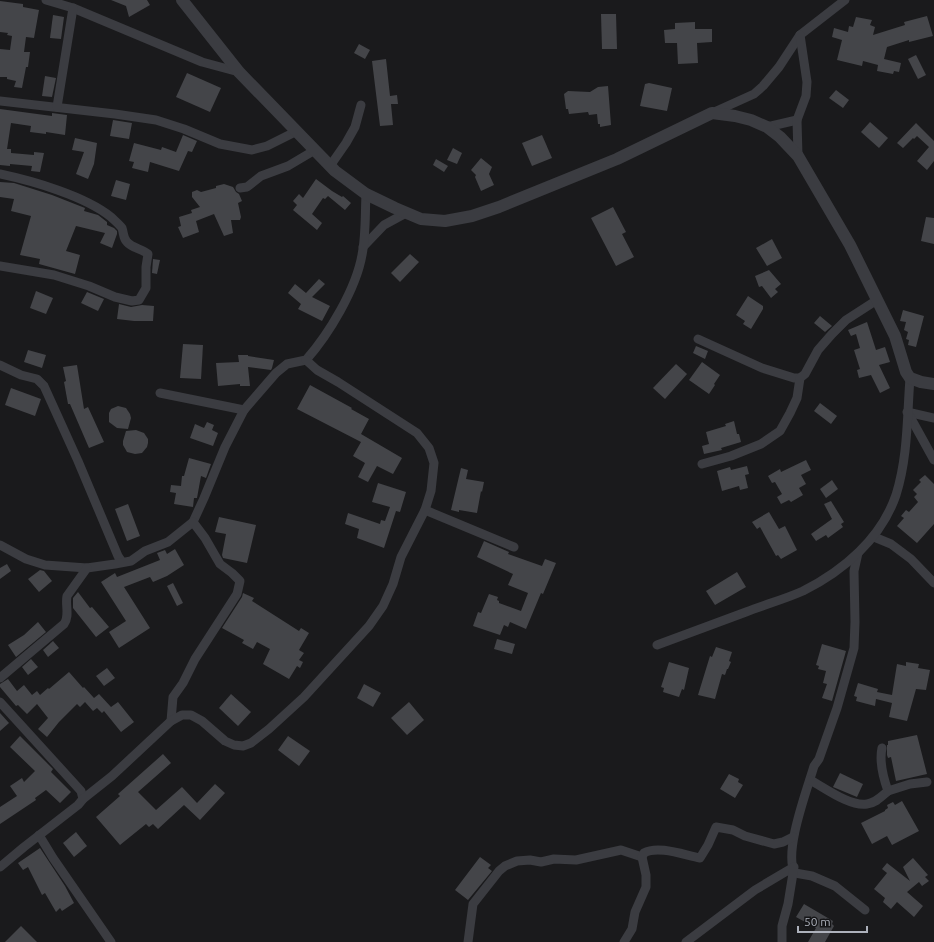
<svg xmlns="http://www.w3.org/2000/svg" width="934" height="942" font-family="Ubuntu,sans-serif">
<rect width="100%" height="100%" fill="#1a1a1c"/>
<g fill="#444549">
<path d="M111,0H147L150,5L129,17L126,6Z"/>
<path d="M0,1L23,4V7L39,10L34,38L26,37L24,52H30L28,67H26L22,88L14,87L16,81L7,79V77H0V49L10,50L12,36L7,35L8,33L0,32Z"/>
<path d="M601,14H616L617,49H602Z"/>
<path d="M53,15L64,17L61,39L50,38Z"/>
<path d="M927,16L933,36L909,42V40L887,47L884,59L901,63L899,72L894,71L893,74L877,71L878,65L863,61L862,66L837,60L842,40L832,37L834,28L848,32L849,26L853,27L856,17L872,20L870,25L875,27L873,35L905,25L904,22Z"/>
<path d="M695,22V29H712V42L697,43L698,63L678,64L677,43H665L664,30L675,29V23Z"/>
<path d="M359,44L370,50L365,59L354,53Z"/>
<path d="M916,55L926,75L918,79L908,59Z"/>
<path d="M386,59L390,96L397,95L398,104H391L393,125L380,126L372,61Z"/>
<path d="M187,73L221,88L210,112L176,97Z"/>
<path d="M45,76L56,78L52,97L42,96Z"/>
<path d="M649,83L672,88L667,111L640,106L645,84Z"/>
<path d="M608,86L611,125L600,127V124H598L597,114L589,115L588,112L569,114L568,109H566L564,94L568,91L590,92L598,87Z"/>
<path d="M836,90L849,100L843,108L829,98Z"/>
<path d="M0,109L52,116V113L67,115L65,135L46,132V134L30,132L31,126L11,123L7,149H11V153L34,155V152L44,153L40,172L31,171L32,166L10,164V166L0,165Z"/>
<path d="M113,120L132,123L129,139L110,136Z"/>
<path d="M870,122L888,138L879,148L861,132Z"/>
<path d="M916,123L934,141V161L927,170L917,161L929,147L917,136L914,139L913,138L903,148L897,143Z"/>
<path d="M183,135L197,141L192,152L188,151L179,171L150,162L148,172L132,168L134,162L129,161L134,143L161,150L162,147L176,152Z"/>
<path d="M542,135L552,158L532,166L522,143Z"/>
<path d="M75,138L97,143L94,164L88,179L76,174L84,152L72,150Z"/>
<path d="M453,148L462,153L457,164L447,160Z"/>
<path d="M481,158L492,167L489,174L494,185L481,191L475,177L476,175L471,170Z"/>
<path d="M436,159L448,166L444,172L433,165Z"/>
<path d="M316,179L332,191L342,197L343,196L351,203L345,210L328,196L325,199L323,198L312,214L322,223L317,230L293,210L297,205L293,201L299,194L303,198Z"/>
<path d="M116,180L130,184L126,200L111,196Z"/>
<path d="M0,182L14,183L52,195L85,208L84,211L98,215L107,222V225L114,228L117,231V234L112,248L100,243L105,233L76,226L66,251L80,255L75,274L39,264L40,259L20,255L31,216L11,211L14,199L0,197Z"/>
<path d="M224,184L233,187L236,192L239,194L242,201L238,203L241,217L240,220H231L233,233L224,236L214,214L196,221L199,232L183,238L178,227L181,226L179,217L192,213L191,210L200,207L192,197V192L197,190L201,192L216,188V186Z"/>
<path d="M613,207L626,232L622,234L634,257L616,266L591,218Z"/>
<path d="M926,217L934,218V244L921,241Z"/>
<path d="M772,239L782,258L767,266L756,248Z"/>
<path d="M410,254L419,262L400,282L391,273Z"/>
<path d="M153,259L160,260L157,274L152,273Z"/>
<path d="M769,270L781,284L775,289L778,292L771,298L762,286L759,287L755,276Z"/>
<path d="M319,279L325,284L312,297L330,306L322,321L298,309L301,304L288,293L295,284L306,293Z"/>
<path d="M36,291L53,298L46,314L30,308Z"/>
<path d="M87,292L104,299L98,311L81,303Z"/>
<path d="M748,296L763,306V309L751,329L743,324L745,321L736,315Z"/>
<path d="M119,304L131,307L142,305L154,306L153,321H134L117,319Z"/>
<path d="M903,310L924,316L916,347L908,345L909,340L906,339L908,332L904,330L906,322L900,321Z"/>
<path d="M820,316L832,326L825,332L814,323Z"/>
<path d="M867,322L876,350L885,347L890,362L879,365L890,388L880,393L871,375L859,378L857,370L860,369L854,350L860,348L856,334L851,336L848,330Z"/>
<path d="M183,344L203,345L201,379L180,378Z"/>
<path d="M696,346L708,351L705,359L693,353Z"/>
<path d="M28,350L46,355L42,368L24,362Z"/>
<path d="M238,355H248V356L274,360L272,368L271,370L248,367L250,386H240V384L218,386L216,363L239,362Z"/>
<path d="M702,362L720,375L714,384L715,385L709,394L689,380Z"/>
<path d="M676,364L687,374L665,399L653,388Z"/>
<path d="M77,365L84,409L88,407L104,442L89,448L70,404H68L64,382L66,381L63,367Z"/>
<path d="M310,385L352,408L351,409L369,419L361,434L402,458L393,474L377,466L368,482L358,477L365,463L353,456L361,442L297,409Z"/>
<path d="M11,388L41,399L35,416L5,405Z"/>
<path d="M820,403L837,416L831,424L814,411Z"/>
<path d="M118,406L126,408L130,414L131,418L128,429L117,428L109,422V413L111,409Z"/>
<path d="M734,421L737,434H739L741,442L721,448L722,450L704,454L702,446L709,444L706,432L726,426L725,424Z"/>
<path d="M207,422L214,425L212,430L218,433L213,446L190,438L195,424L204,428Z"/>
<path d="M136,430L144,433L148,439V443L147,447L142,453L135,454L127,452L123,445V441L126,431Z"/>
<path d="M189,458L211,464L206,478L201,476L197,498H194L193,507L174,504L176,493L170,492L171,485L181,486L182,476H184Z"/>
<path d="M806,460L811,470L801,475L806,484L799,488L803,495L791,502L789,500L781,504L777,497L782,494L775,482L772,483L768,476L780,469L781,472Z"/>
<path d="M747,466L749,474L745,475L748,488L740,490L739,486L722,491L717,471L730,467L731,470Z"/>
<path d="M461,468L468,470L466,479L484,482L482,492L481,491L477,513L459,510V512L451,510Z"/>
<path d="M925,475L934,484V524L917,543L897,526L904,518L901,516L906,510L909,512L918,502L914,497L917,494L913,490L921,482L919,480Z"/>
<path d="M832,480L838,489L826,498L820,489Z"/>
<path d="M378,483L406,492L400,512L396,511L384,548L357,538L359,529L345,524L348,513L380,524L381,520L385,521L390,507L372,502Z"/>
<path d="M831,501L844,522L841,524L843,527L828,538L826,535L816,541L811,534L832,519L824,504Z"/>
<path d="M128,504L140,536L127,541L115,509Z"/>
<path d="M769,512L779,529L785,526L797,550L781,559L778,555L776,556L760,527L757,529L752,522Z"/>
<path d="M219,517L256,525L247,563L223,558L222,555L226,534L215,532Z"/>
<path d="M484,541L509,552L508,554L542,566L545,559L556,563L543,594L541,593L526,629L510,622L508,627L504,625L500,635L473,626L478,612L481,613L489,594L498,597L497,600L499,601V603L521,611L528,593L508,585L513,574L477,557Z"/>
<path d="M175,549L184,565L167,576L153,582L150,577L124,587L150,628L119,648L109,632L126,621L101,582L115,573L117,577L160,560L157,553L165,550L167,554Z"/>
<path d="M7,564L11,571L0,579V568Z"/>
<path d="M40,570L44,571L52,581L39,592L28,579Z"/>
<path d="M737,572L746,587L715,605L706,591Z"/>
<path d="M173,583L183,603L177,606L167,586Z"/>
<path d="M78,592L90,608L92,607L109,627L96,637L73,608V598Z"/>
<path d="M243,593L254,598L252,601L299,631L301,628L309,633L299,650L304,653L299,660L303,662L300,668L297,666L289,679L263,664L270,649L257,642L253,649L242,643L244,640L222,628L242,597Z"/>
<path d="M38,622L46,632L16,657L8,645L24,635Z"/>
<path d="M497,639L515,644L512,654L494,649Z"/>
<path d="M53,641L59,648L48,657L43,650Z"/>
<path d="M822,644L846,651L832,701L822,698L827,684L823,683L826,671L818,669L819,666L816,665Z"/>
<path d="M716,647L732,652L729,661L731,662L728,669H727L725,675L722,674L715,699L698,695L710,656L712,657Z"/>
<path d="M31,659L38,667L28,675L22,667Z"/>
<path d="M669,662L689,668L684,690L682,689L679,697L663,692L664,688L661,687Z"/>
<path d="M906,662L919,664L918,668L930,670L926,690L916,689L907,721L889,717L892,703L876,699L875,706L856,701L857,697L854,696L858,683L878,689L877,692L892,695L897,664L906,666Z"/>
<path d="M107,668L115,678L104,686L96,676Z"/>
<path d="M69,672L83,688L84,687L94,698L99,694L111,707L118,702L134,722L121,732L104,711L102,713L97,708L93,711L85,702L80,707L77,704L59,722L47,737L38,729L48,718L37,704L27,714L18,705L16,706L0,687V684L8,679L17,691L24,685L32,695L37,691L40,695L48,688L49,689Z"/>
<path d="M364,684L381,693L373,707L357,698Z"/>
<path d="M231,694L251,712L238,726L219,708Z"/>
<path d="M409,702L424,720L407,735L391,718Z"/>
<path d="M0,713L9,723L0,731Z"/>
<path d="M917,735L927,774L896,781L891,757L888,758L887,755V745H888V741Z"/>
<path d="M20,736L53,769L51,772L71,792L60,803L46,790L35,798L36,800L0,824V807L17,796L10,786L22,778L24,782L35,771L10,747Z"/>
<path d="M288,736L310,751L299,766L278,750Z"/>
<path d="M163,754L171,763L138,792L156,810L182,787L197,803L215,784L225,793L200,820L184,805L158,829L153,824L149,827L146,824L120,845L96,817L120,796L118,794Z"/>
<path d="M840,773L863,784L857,797L833,787Z"/>
<path d="M729,774L739,779L738,782L743,785L735,798L720,789Z"/>
<path d="M902,801L919,831L892,845L887,836L872,844L861,823L885,811V810L888,808L887,805L893,802L895,805Z"/>
<path d="M76,832L87,846L74,857L63,843Z"/>
<path d="M40,848L65,886L74,903L62,911L60,908L56,912L45,893L42,895L28,867L23,870L18,863Z"/>
<path d="M480,857L491,865L488,868L492,871L468,900L455,890Z"/>
<path d="M913,858L928,875L925,877L929,881L922,886L919,882L907,892L923,906L914,917L897,902L891,909L883,902L885,898L874,889L887,873L882,869L887,863L910,881L903,867Z"/>
<path d="M804,904L833,921L832,924L834,926L825,942H808L816,928L796,917Z"/>
<path d="M21,926L37,942H5Z"/>
</g>
<g fill="none" stroke-linecap="round" stroke-linejoin="round">
<g stroke="#3b3c41" stroke-width="9">
<path d="M46,0L73,8L202,62L239,72"/>
<path d="M0,101L115,114L156,120L184,129L220,144L252,150L267,146L297,131"/>
<path d="M57,107L73,8"/>
<path d="M712,113L754,94L763,86L779,67L800,35L845,0"/>
<path d="M767,127L797,120"/>
<path d="M798,156L797,120L806,96L807,82L800,35"/>
<path d="M330,166L346,143L355,127L361,105"/>
<path d="M0,174C33,181 85,196 111,217C114,220 120,225 122,228C124,234 123,238 127,242C132,248 142,249 148,254L146,267V288L139,300L132,301L115,297L89,286L54,275L0,266"/>
<path d="M240,188L247,187L261,176L288,166L315,150"/>
<path d="M363,247L384,225L406,213"/>
<path d="M698,339L762,368L794,378H800"/>
<path d="M0,365L21,375L37,379L44,386L78,461L118,556L122,562"/>
<path d="M160,393L244,410"/>
<path d="M907,412L934,418"/>
<path d="M908,413L934,460"/>
<path d="M702,464L731,456L761,444L780,431L790,413L797,398L800,378L805,374L818,350L832,334L846,320L877,300"/>
<path d="M425,510L514,547"/>
<path d="M874,537L891,544L911,559L934,583"/>
<path d="M0,545L26,559L45,565L87,568L115,564L131,561L145,551L168,542L193,522L204,498L225,447L244,410L276,373L287,364L306,360C329,334 356,289 362,255C366,235 365,214 366,194"/>
<path d="M858,553L854,571L855,622L854,648L837,708L819,759L814,766C807,790 783,853 795,873L812,876L835,886L865,910"/>
<path d="M657,645C687,634 716,623 746,612C764,605 785,599 803,591C843,571 881,539 896,495C908,457 907,417 910,378"/>
<path d="M0,678L64,624C70,616 65,605 67,596L87,568"/>
<path d="M0,702L81,791L83,799"/>
<path d="M171,721L173,697L183,683L195,659L237,594L240,581L232,573L220,564L205,538L193,522"/>
<path d="M810,780C825,788 850,807 867,804C876,803 882,796 888,791C883,777 879,762 882,748"/>
<path d="M888,791L910,784L927,782"/>
<path d="M39,835L53,858L111,942"/>
<path d="M0,867L24,847L78,805L83,799L112,776L171,721L182,715H191L202,721L225,741L234,745L243,746L251,743L269,729L304,697L369,626L383,606L393,584L401,557L425,510L431,491L434,463L429,448L417,433L338,382L317,370L306,360"/>
<path d="M468,942L473,904L499,871L505,866L517,861L530,860L541,862L554,859L576,860L621,850L642,857"/>
<path d="M624,942L632,929L635,912L646,887V875L642,857L644,853C658,845 684,855 700,858L708,845L716,827L733,830L745,836L774,844L783,842L793,837"/>
<path d="M686,942L755,890L792,868"/>
<path d="M782,942V926L788,904L794,867"/>
</g>
<path stroke="#3b3c41" stroke-width="12" d="M182,0L239,72L335,171L366,194L395,208L421,219L445,221L472,216L499,207L617,159L712,113L735,116L751,120L767,127L780,137L798,156L850,245L895,336L906,372L910,378L921,382L934,384"/>
</g>
<path d="M798 926v6h69v-6" fill="none" stroke="#adb1bb" stroke-width="2"/>
<text x="804" y="926" font-size="12" fill="#adb1bb" stroke="#151517" stroke-width="3" paint-order="stroke">50 m</text>
</svg>
